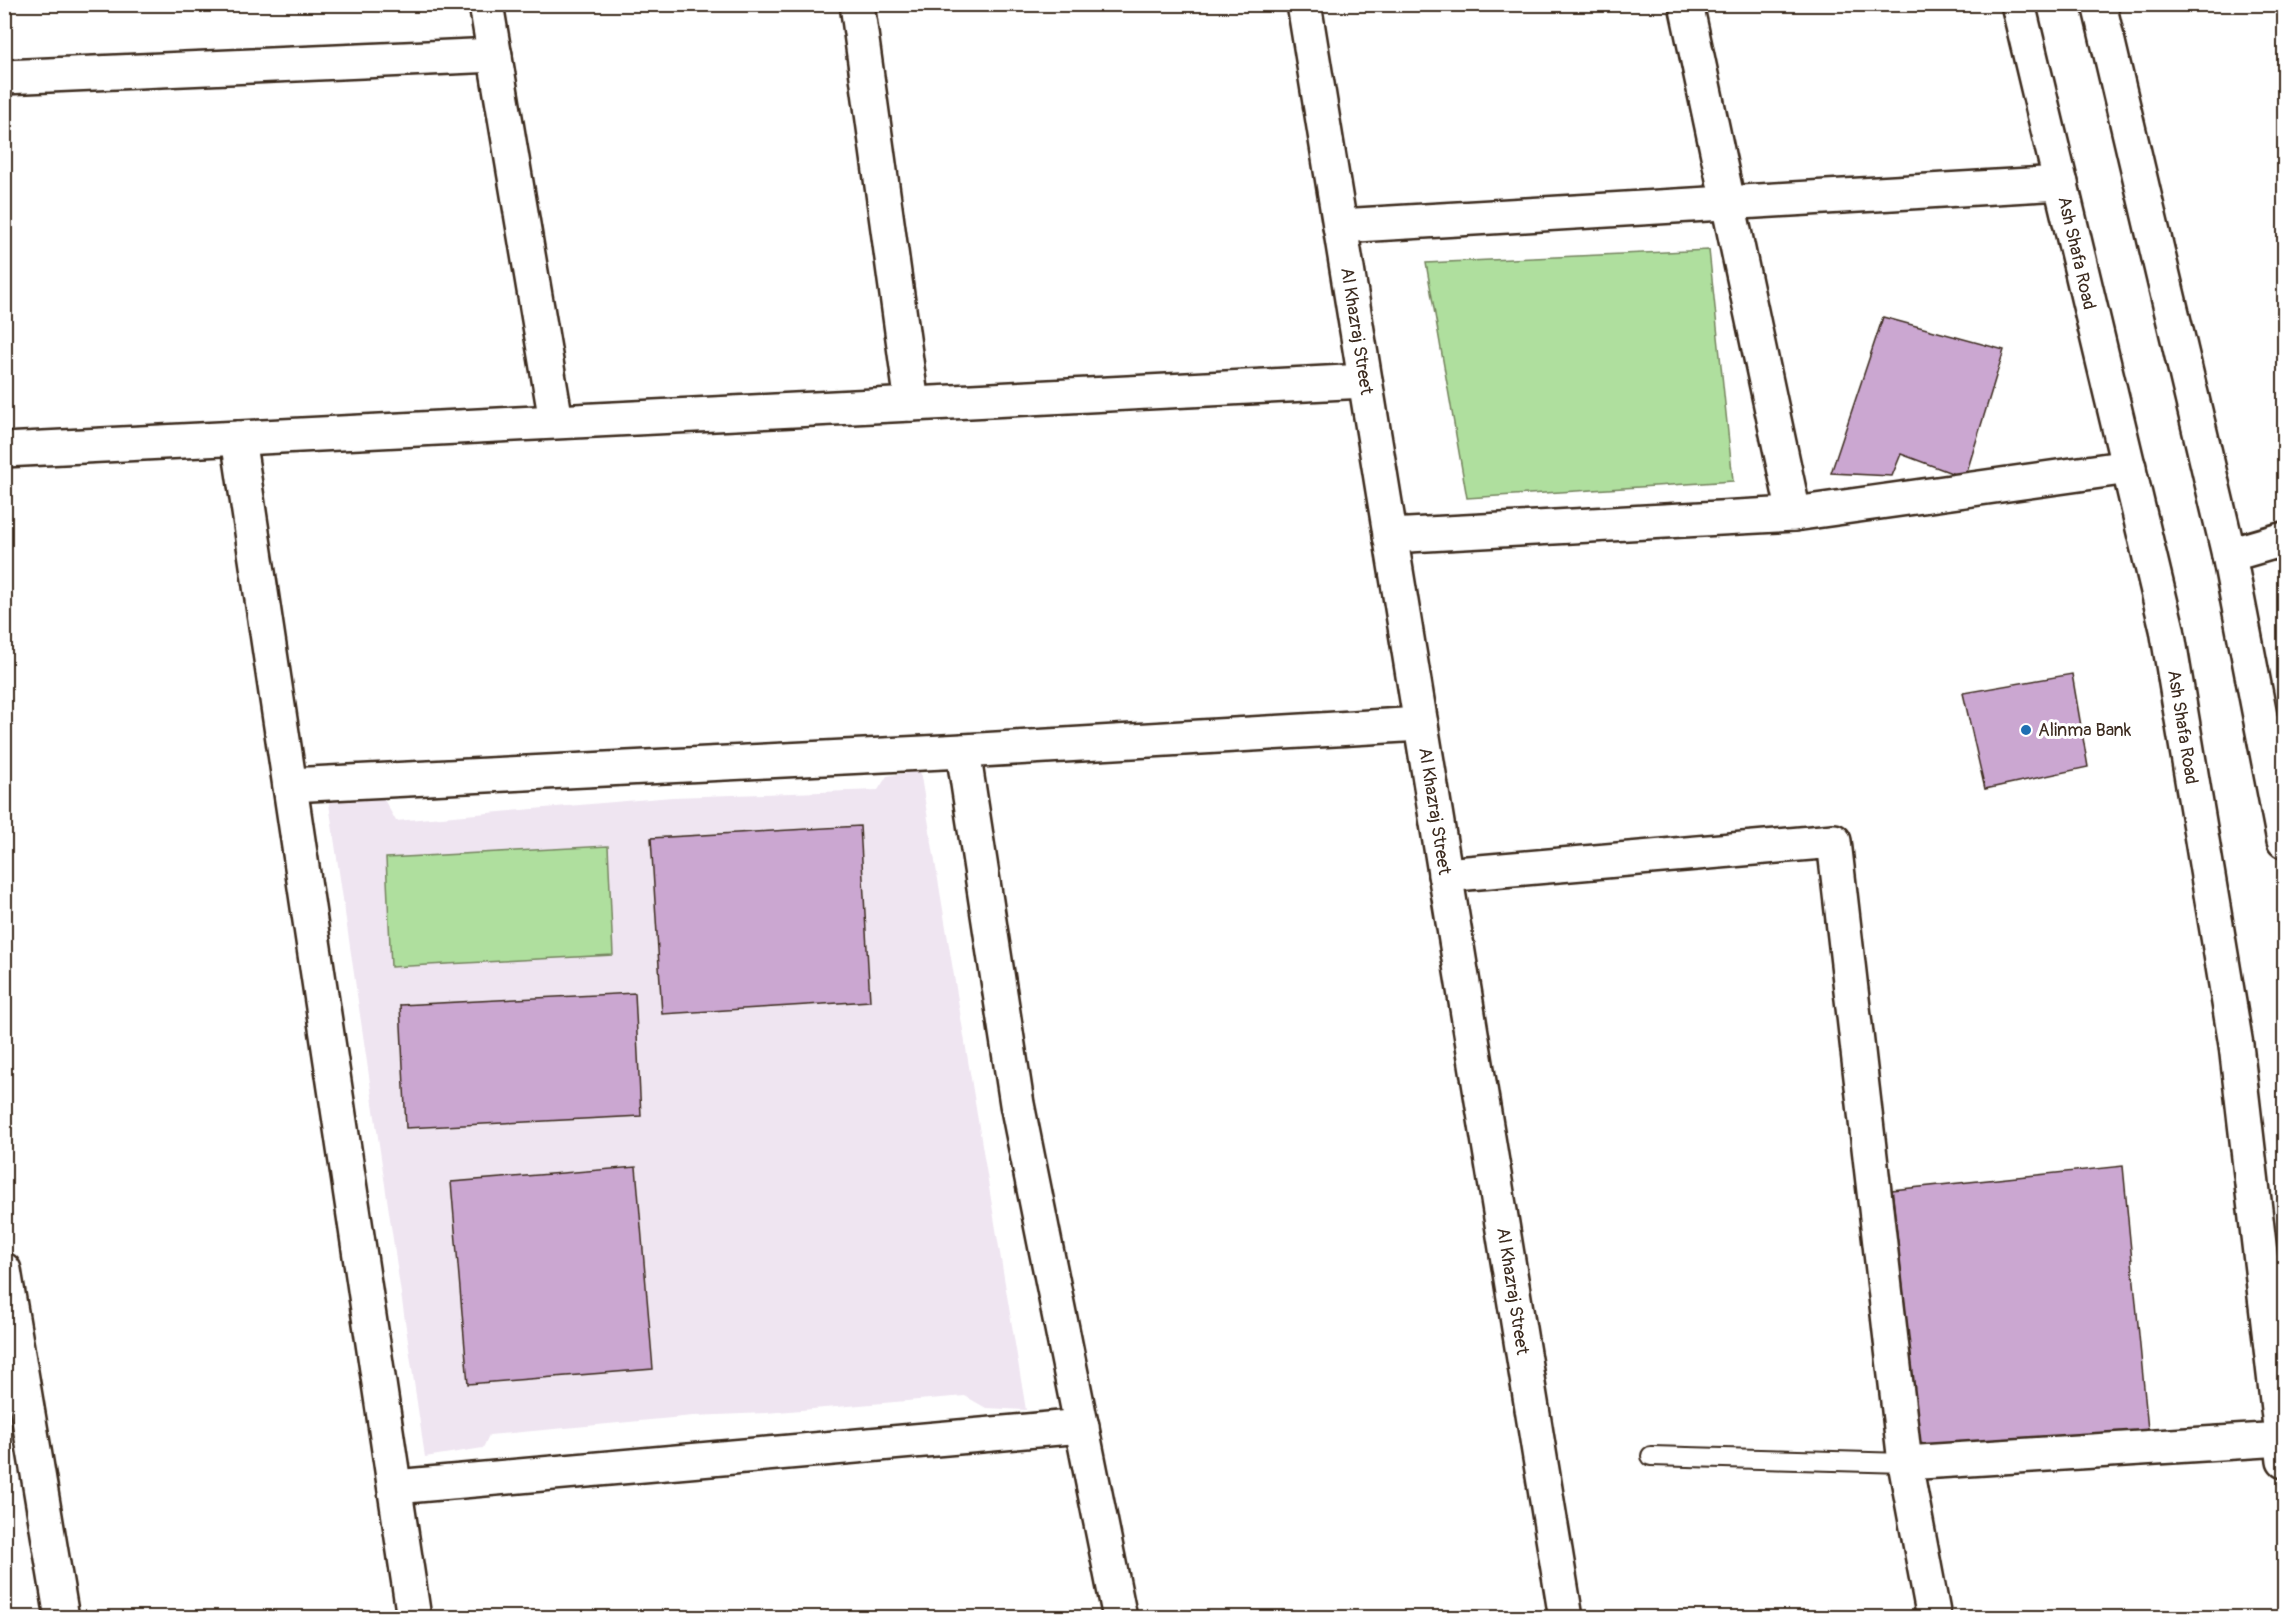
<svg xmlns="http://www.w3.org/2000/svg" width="2289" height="1622" font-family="Pangolin,sans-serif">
<rect width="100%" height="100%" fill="#fff"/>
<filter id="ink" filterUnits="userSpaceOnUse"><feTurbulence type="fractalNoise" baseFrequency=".0167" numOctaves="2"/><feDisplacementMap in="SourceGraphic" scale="12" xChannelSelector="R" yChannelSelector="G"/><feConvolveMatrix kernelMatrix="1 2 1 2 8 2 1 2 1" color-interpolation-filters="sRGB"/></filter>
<g filter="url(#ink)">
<path fill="#efe5f1" d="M920,771L1026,1410L986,1408L965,1396L766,1413L693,1416L489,1435L483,1448L425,1457L328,797L382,796L396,821L672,797L878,790L887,776Z"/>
<g fill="#afdf9e" stroke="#75845e" stroke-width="1.5">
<path d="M1709,250L1733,481L1467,498L1426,263Z"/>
<path d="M608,846L613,955L391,967L386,858Z"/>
</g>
<g fill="#cba7d1" stroke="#3b2a1e" stroke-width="1.5">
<path d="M1883,317L2004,350L1965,478L1901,454L1892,476L1831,473Z"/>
<path d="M2072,674L2088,767L1985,789L1963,693Z"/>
<path d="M860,826L870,1001L662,1014L651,838Z"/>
<path d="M635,993L641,1116L406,1128L400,1005Z"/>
<path d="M2123,1166L2148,1430L1921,1451L1892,1190Z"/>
<path d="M636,1167L653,1369L468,1384L451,1182Z"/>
</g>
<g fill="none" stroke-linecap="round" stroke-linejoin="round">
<defs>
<path id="service" d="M1651,1456L1905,1463"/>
<g id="minor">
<path d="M486,4L556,421"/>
<path d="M857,4L912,404"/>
<path d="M1304,4L1566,1618"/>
<path d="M4,77L495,55"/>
<path d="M1340,226L2061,183"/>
<path d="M238,438L414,1618"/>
<path d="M4,450L1365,381"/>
<path d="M1794,514L2129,467"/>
<path d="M1390,536L1794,514L1686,4"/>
<path d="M2229,555L2284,539"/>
<path d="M963,751L1017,1104L1120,1618"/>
<path d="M290,785L963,751L1421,724"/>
<path d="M1445,875L1834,841L1905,1463L1934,1618"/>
<path d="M4,1270L62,1618"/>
<path d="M1905,1463L2282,1439"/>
<path d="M395,1487L1082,1426"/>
</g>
<g id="primary">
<path d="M2018,4L2167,629L2236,1045L2284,1461"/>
<path d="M2099,4L2229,555L2284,841"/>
</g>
</defs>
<use href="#service" stroke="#3b2a1e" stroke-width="22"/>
<use href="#minor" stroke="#3b2a1e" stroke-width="38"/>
<use href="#primary" stroke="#3b2a1e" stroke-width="38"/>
<use href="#service" stroke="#fff" stroke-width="18"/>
<use href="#minor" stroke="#fff" stroke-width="33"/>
<use href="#primary" stroke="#fff" stroke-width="33"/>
</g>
</g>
<circle fill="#1f6fb2" stroke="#fff" stroke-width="2" cx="2026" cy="730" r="6"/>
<g text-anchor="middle" stroke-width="6" stroke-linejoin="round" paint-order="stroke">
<g font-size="18" fill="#3b2a1e" stroke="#fff">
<text transform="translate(2077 253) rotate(77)" y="6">Ash Shafa Road</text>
<text transform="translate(1357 331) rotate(81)" y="6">Al Khazraj Street</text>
<text transform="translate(2183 727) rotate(81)" y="6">Ash Shafa Road</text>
<text transform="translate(1435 811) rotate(81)" y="6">Al Khazraj Street</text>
<text transform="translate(1513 1291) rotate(81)" y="6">Al Khazraj Street</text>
</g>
<g font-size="18" fill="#3b2a1e" stroke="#fff" text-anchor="start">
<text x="2038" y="736">Alinma Bank</text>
</g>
</g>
<rect width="2289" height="1622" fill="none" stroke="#fff" stroke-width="24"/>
<rect x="12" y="12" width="2265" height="1598" fill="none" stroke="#3b2a1e" stroke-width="2" filter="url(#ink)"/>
</svg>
